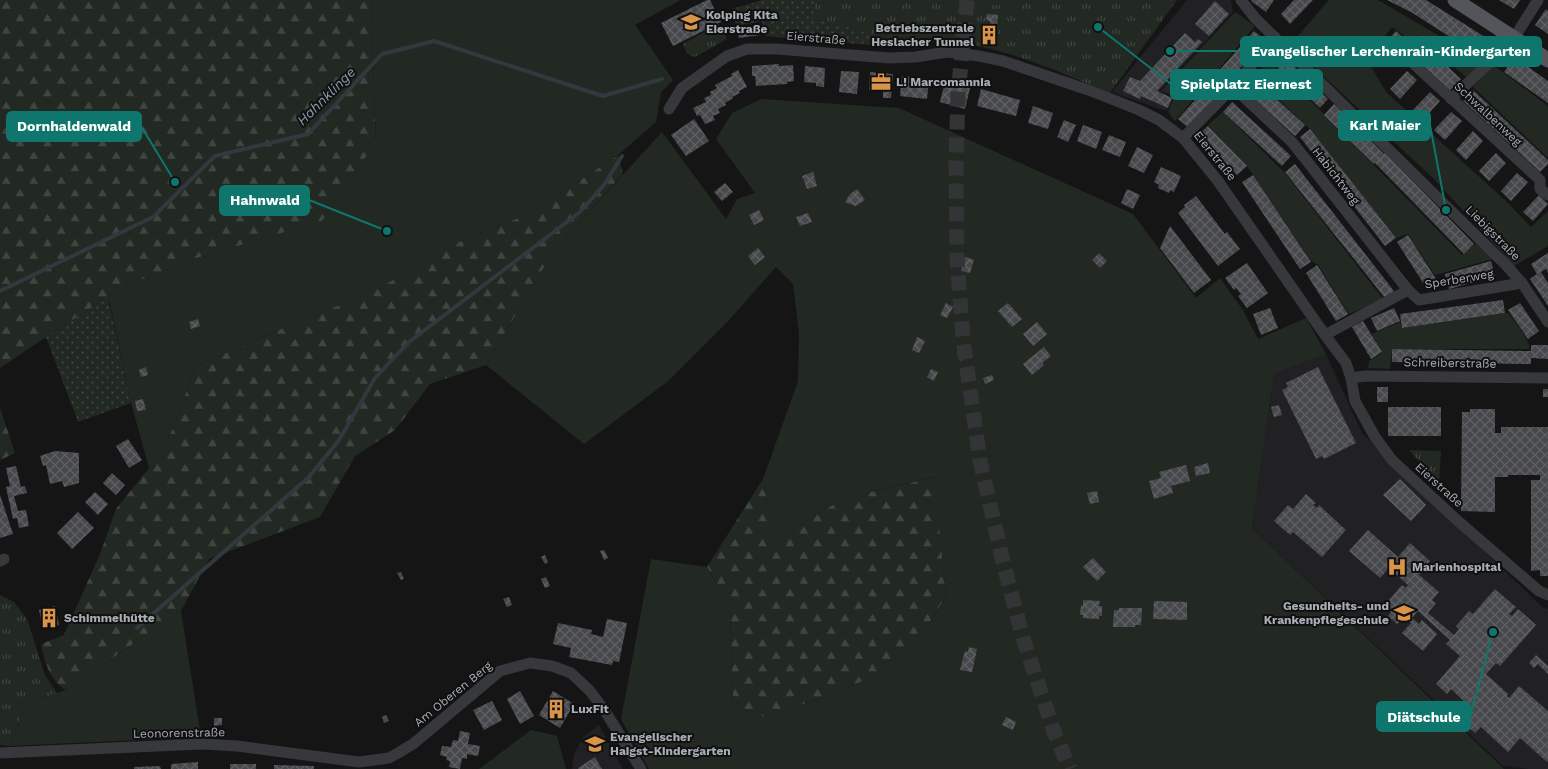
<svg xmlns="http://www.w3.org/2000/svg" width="1548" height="769" font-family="'Work Sans',sans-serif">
<defs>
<pattern id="grass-dots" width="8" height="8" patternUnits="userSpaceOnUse" patternTransform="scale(1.25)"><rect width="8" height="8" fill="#222822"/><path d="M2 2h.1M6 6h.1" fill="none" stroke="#3f4540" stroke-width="1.8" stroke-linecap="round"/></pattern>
<pattern id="forest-firs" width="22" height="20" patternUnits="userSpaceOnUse" patternTransform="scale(1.25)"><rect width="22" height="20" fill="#222822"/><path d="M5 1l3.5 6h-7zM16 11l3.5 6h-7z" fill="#3f4540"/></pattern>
<pattern id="park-tufts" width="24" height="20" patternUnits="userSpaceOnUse" patternTransform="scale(1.25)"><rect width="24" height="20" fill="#222822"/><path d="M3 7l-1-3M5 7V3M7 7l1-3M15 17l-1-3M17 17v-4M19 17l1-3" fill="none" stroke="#3f4540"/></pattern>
<pattern id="building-cross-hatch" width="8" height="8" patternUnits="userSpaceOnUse" patternTransform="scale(1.25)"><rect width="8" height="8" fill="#47484b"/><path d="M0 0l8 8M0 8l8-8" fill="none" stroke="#5f6063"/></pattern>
</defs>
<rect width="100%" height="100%" fill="#151516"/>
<g fill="#212123">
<path d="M1187,0H1231L1233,12L1159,91L1173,98L1166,111L1112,92Z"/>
<path d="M1326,354L1362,433L1541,606L1548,609V769H1528L1503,766L1252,528L1274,374Z"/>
<path d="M599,725L623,769H572L574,755L582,738Z"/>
</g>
<g fill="url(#grass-dots)">
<path d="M762,0H815L814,19L885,35L892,47L765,36L762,21L736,26L732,9Z"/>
<path d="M108,297L131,403L78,422L46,337Z"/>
</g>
<g fill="url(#forest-firs)">
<path d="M0,0H371L376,142L322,222L190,260L108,294V297L46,337L0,368Z"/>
<path d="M618,155L623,174L555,249L486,365L430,384L395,430L355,456L320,517L209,559L181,611L66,690C50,681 44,661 41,644L64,635L100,554L116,509L149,468L174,427L195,366L276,331L461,241L530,213Z"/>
<path d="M0,408L15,453L0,460Z"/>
<path d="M935,477L946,596L924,632L873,677L817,700L764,717L733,706L730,609L707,567L763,479L775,540L844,498Z"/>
</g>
<g fill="url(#park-tufts)">
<path d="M815,0H1177L1110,93C1060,72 996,43 942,42C925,42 908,46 892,47L884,35L813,19Z"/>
<path d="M719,24L727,39L695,57L687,54L683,44Z"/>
<path d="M1409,450L1441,451L1439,483Z"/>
<path d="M0,595L14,602L27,619L45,675L57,693L27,703L9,746L0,745Z"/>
</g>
<g fill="#222822">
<path d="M371,0H681L635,25L673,80L661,92L656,122L618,155L530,213L461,241L372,292L276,331L195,366L174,427L149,468L131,403L108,294L190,260L322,221L376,142Z"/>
<path d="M938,0H1004V5H939Z"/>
<path d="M1329,0H1378L1484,62L1467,78L1418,35L1410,40L1392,27L1367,60L1386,92L1508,203L1531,227L1548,211V246L1514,266L1434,179L1290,45Z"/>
<path d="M1235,12L1255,26L1175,121L1168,112L1174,96L1161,91Z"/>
<path d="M1269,61L1319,109L1462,255L1478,242L1493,259L1435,275L1408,234L1396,238L1310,129L1254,77Z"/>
<path d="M1493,65L1548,106V158L1473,87Z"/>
<path d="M761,99L899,108L1133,214L1196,298L1220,278L1243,310L1258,339L1306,318L1326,354L1274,374L1252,528L1504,769H649L621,719L651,559L707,567L730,609L733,706L764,717L817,700L873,677L924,632L946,596L934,477L844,498L774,541L763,479L798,381L799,334L793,284L776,267L731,318L667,382L584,444L486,365L555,249L662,132L726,219L737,199L755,193L716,139L732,113Z"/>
<path d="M1223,112L1284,172L1383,299L1349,314L1318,265L1311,261L1247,166L1208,125Z"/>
<path d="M1508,313C1514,322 1530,338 1529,349H1392L1390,369L1368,368L1369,361L1382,353L1372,334L1400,322L1402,328Z"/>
<path d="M181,611L201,737L9,746L27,703L66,690Z"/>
<path d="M531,730L557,736L566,769H479Z"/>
</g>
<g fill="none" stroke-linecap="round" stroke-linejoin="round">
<g stroke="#30393e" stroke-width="4">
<path d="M0,291L153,217L215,156L308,134L382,54L434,41L603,96L662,79"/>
<path d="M137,628L309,477L339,440L375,378L409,342L580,212L604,185L622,156"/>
</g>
</g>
<g fill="url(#building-cross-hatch)">
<path d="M707,0H710L721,22L673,46L661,23Z"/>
<path d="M1252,0H1274L1266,12L1251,1Z"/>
<path d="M1294,0H1313L1290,24L1281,14Z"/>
<path d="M1387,0H1426L1493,42L1483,58L1411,12Z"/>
<path d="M1499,0H1520L1514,9Z"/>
<path d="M1215,1L1229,14L1209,36L1195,24Z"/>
<path d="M1546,9L1548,11V34L1535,25Z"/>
<path d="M987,14L998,15L997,28H990V21L986,20Z"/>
<path d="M759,26L760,35L739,38L737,29Z"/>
<path d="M1254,31L1265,40L1212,100L1214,101L1189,128L1178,119L1203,91L1202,90Z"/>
<path d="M1396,31L1406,40L1382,66L1373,58Z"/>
<path d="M981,32L996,33V40L981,39Z"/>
<path d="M1185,33L1195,42L1198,39L1202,42L1157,91L1172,98L1168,108L1141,96L1140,99L1123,91L1130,77L1140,81Z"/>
<path d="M1418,39L1461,79L1450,90L1407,51Z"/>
<path d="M1278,51L1328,99L1320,108L1270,60Z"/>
<path d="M1514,57L1548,81V103L1504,72Z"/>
<path d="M779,64V66L793,65L794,81L787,82V84L756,86L755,76H752V66Z"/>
<path d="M805,66L825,68L824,87L816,86V83L804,82Z"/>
<path d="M738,70L747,87L739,91L740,93L732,97L733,98L725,103L726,105L718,109L720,113L713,116L715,120L705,124L700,115L697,116L693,108L706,102L704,98L711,95L710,92L717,88L715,85L732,76L731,74Z"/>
<path d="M841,71L859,72L857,94L839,92Z"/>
<path d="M1407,71L1417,80L1400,99L1390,89Z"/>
<path d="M870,72L893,74L891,98H883V91L869,90Z"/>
<path d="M902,76L929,79L927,99L900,96Z"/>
<path d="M1253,78L1305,125L1295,136L1243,89Z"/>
<path d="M945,82L970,88L965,109L940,102Z"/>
<path d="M981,89L1020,100L1016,116L977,106Z"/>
<path d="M1473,90L1548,160V164L1540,172L1463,101Z"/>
<path d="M1430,92L1440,101L1423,120L1413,110Z"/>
<path d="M1232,102L1291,156L1282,166L1223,112Z"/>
<path d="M1334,104L1384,154L1385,153L1474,244L1464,254L1375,163L1374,164L1324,115Z"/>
<path d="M1033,106L1053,113L1048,129L1028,123Z"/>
<path d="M1451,112L1462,121L1445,140L1434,130Z"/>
<path d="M694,119L709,141L686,156L671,135Z"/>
<path d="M1064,120L1076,125L1068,142L1057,137Z"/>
<path d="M1083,125L1102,132L1096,149L1077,141Z"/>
<path d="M1208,126L1247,166L1237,175L1198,135Z"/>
<path d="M1310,129L1396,238L1385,246L1300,137Z"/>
<path d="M1473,131L1483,141L1466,160L1456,150Z"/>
<path d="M1109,135L1126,142L1120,157L1102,150Z"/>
<path d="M1137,147L1153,155L1144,173L1128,166Z"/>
<path d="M1496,153L1506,163L1489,181L1479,171Z"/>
<path d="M1295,164L1394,291L1385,298L1285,172Z"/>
<path d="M1161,167L1181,176L1174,192L1170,190L1169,193L1158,188L1159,185L1154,182Z"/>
<path d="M813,172L817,186L807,189L802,176Z"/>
<path d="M1517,173L1528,182L1511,201L1501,191Z"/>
<path d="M1253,175L1311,262L1300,269L1242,182Z"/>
<path d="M725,183L733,192L722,201L714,192Z"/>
<path d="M857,189L865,200L856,206L845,202L850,194Z"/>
<path d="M1127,189L1140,195L1133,209L1121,203Z"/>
<path d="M1539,195L1548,204L1533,221L1523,212Z"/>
<path d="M1196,196L1225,234L1227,232L1240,249L1218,266L1178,213L1185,207L1184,205Z"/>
<path d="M759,210L764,220L754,225L749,215Z"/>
<path d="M808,213L812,222L800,226L796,217Z"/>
<path d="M1170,226L1211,280L1194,293L1160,248Z"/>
<path d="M1408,235L1438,282L1427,289L1397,242Z"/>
<path d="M758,248L765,257L755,265L748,256Z"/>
<path d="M1099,253L1107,261L1100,268L1092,260Z"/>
<path d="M1548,253V273L1546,269L1541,272L1548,283V306L1530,279L1537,274L1531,264Z"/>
<path d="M965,257L974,260L970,273L961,271Z"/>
<path d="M1491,261L1495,276L1449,289L1445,274Z"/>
<path d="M1247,263L1268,293L1247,308L1238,296L1241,294L1236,288L1234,290L1225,278Z"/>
<path d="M1317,265L1348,314L1336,321L1306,273Z"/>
<path d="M1503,300L1505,313L1402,328L1400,314Z"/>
<path d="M946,303L953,307L947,318L940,315Z"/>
<path d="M1008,303L1022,319L1012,327L998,311Z"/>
<path d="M1520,303L1539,331L1528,339L1508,310Z"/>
<path d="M1270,308L1278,328L1261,335L1253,314Z"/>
<path d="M1394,308L1400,321L1377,331L1371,318Z"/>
<path d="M198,319L200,326L191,329L189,322Z"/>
<path d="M1363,321L1382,352L1371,359L1352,327Z"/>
<path d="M1037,322L1047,334L1033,346L1023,334Z"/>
<path d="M917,337L925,341L919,353L912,350Z"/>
<path d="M1531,345H1548V359L1531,358V364L1392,362V349L1531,351Z"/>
<path d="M1044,347L1051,356L1042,363L1044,365L1032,375L1023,364Z"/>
<path d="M965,349L969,355L961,361L957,354Z"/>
<path d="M146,367L148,375L141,377L139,370Z"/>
<path d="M1318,367L1356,443L1324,459L1322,456L1316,459L1282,390L1288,387L1286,383Z"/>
<path d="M931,369L938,372L934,381L927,377Z"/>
<path d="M992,375L994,380L985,384L983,378Z"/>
<rect x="1377" y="387" width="11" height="15"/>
<rect x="1543" y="389" width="5" height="8"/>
<path d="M143,399L146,410L137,411L135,401Z"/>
<path d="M1279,405L1282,415L1274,417L1271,407Z"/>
<rect x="1388" y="407" width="53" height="29"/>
<path d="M1470,409H1495V433H1501V427H1548V576H1540V570L1531,571V480H1540V475H1508V477H1495V512L1461,511L1462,412H1470Z"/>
<path d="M128,439L142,460L129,468L116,446Z"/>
<path d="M55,451L79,453V483L64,487L62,481L50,484L46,465L43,466L40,456Z"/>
<path d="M1208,463L1210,473L1196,476L1194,467Z"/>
<path d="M1186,465L1190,481L1171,486L1173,493L1154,499L1149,481L1161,478L1159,472Z"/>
<path d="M16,466L21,487L25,486L27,493L14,496L18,511L26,510L29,526L19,528L17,518L13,519L6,487L10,486L6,468Z"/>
<path d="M112,473L125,485L116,495L103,483Z"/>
<path d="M1400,479L1426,505L1411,521L1383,495Z"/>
<path d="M1097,491L1099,502L1090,504L1087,493Z"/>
<path d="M95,492L108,504L98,515L85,502Z"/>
<path d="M1306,494L1316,503L1313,505L1317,508L1319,505L1346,530L1322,557L1293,532L1290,535L1274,521L1288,505L1293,509Z"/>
<path d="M0,495L13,534L0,538Z"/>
<path d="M78,512L94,528L72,549L57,533Z"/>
<path d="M1368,530L1398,557L1410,543L1430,561L1419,575L1439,592L1432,600L1436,603L1428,613L1454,635L1459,629L1456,626L1469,611L1473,614L1495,589L1516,607L1509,614L1512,616L1518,609L1536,625L1500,666L1496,663L1486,674L1508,694L1507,696L1509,698L1519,686L1548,711V760L1547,762L1520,738L1508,752L1481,727L1475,733L1455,715L1464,705L1470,709L1471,708L1451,689L1447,694L1436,684L1460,656L1446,644L1450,640L1418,611L1412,618L1419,624L1422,620L1437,634L1423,651L1402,633L1411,623L1405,617L1397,624L1388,616L1391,612L1384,606L1402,585L1406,588L1408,585L1389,568L1380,578L1349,551Z"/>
<path d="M604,550L608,558L604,560L600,551Z"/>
<path d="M545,555L548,562L545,564L541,557Z"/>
<path d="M1093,558L1106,572L1097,581L1083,567Z"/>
<path d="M401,572L404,579L401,580L397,573Z"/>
<path d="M546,577L550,586L545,588L541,579Z"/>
<path d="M509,597L512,605L507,607L503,599Z"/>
<path d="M1083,600L1100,601L1099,606H1102V616H1099V619L1083,618V615H1080L1081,605L1083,606Z"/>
<path d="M1154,601L1187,602V620L1153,619Z"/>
<path d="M55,606L59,625L43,629L39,610Z"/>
<path d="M1119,608H1142L1141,625H1135V627H1113L1114,610H1119Z"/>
<path d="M607,619L627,623L619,662L613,661L612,665L569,657L571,648L553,644L558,623L592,630L591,634L603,637Z"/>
<path d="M969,647L977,649L972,672L960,670L965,651L968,652Z"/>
<path d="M1536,655L1548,666V674L1538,664L1534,668L1529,663Z"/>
<path d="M520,691L534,716L520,724L507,699Z"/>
<path d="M553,691L574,704L560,728L539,715Z"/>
<path d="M492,701L502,720L484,730L473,710Z"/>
<path d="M386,715L389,721L384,723L382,717Z"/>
<path d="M1006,717L1016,722L1013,730L1002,725Z"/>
<path d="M214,718H222V725L214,726Z"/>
<path d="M460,731L470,733L468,744L480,746L478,756L467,754V759L462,758L460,769L449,767L450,761L446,760L447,757L440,755L442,746L451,747L453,740L458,741Z"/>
<path d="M595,757L602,769H579L578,768Z"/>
<path d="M198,762V769H171V764Z"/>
<rect x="230" y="764" width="26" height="5"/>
<path d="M274,765L314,766V769H274Z"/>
<path d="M160,766L161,769H134V767Z"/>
</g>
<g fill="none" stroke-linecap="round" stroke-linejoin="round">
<path stroke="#333436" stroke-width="15" stroke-dasharray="15 8" stroke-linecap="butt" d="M967,0L958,95L956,164L957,258L963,339L980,461L1004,566L1024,641L1053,729L1070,769"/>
<g stroke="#36383b" stroke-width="11">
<path d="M1241,0L1255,18L1507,266L1522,283L1548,322"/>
<path d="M1404,55L1540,180V189L1548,195"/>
<path d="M1233,87L1292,142L1408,290"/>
<path d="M1451,99L1506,47L1514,38L1538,0"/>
<path d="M669,109L682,88L727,56L747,49H777L889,58L916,57L947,52L979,56L1003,61L1091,91L1139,110L1159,120L1183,138L1218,181L1325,335L1346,363L1351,378L1355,401L1375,437L1392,460L1458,521L1539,591L1548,595"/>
<path d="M1183,138L1233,87L1275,37"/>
<path d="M1325,335L1408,290L1419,300L1522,283"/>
<path d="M1351,378L1365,376L1548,378"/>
<path d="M0,561L4,559"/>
<path d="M0,753L202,744L237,746L359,762L389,758L398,753L413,744L500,671L530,663L552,666L571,673L590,691L605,711L641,769"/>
</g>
<path stroke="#53555a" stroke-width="15" d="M1455,0L1548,60"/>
</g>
<defs>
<symbol id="school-bare" viewBox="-9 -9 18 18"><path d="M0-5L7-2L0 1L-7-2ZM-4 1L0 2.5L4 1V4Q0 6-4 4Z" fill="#da9449" stroke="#101011" stroke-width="2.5" paint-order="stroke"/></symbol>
<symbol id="building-bare" viewBox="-9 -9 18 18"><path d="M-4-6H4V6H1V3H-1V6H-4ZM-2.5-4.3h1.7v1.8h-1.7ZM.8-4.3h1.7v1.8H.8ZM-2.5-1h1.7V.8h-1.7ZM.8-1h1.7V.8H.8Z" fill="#da9449" stroke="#101011" stroke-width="2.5" paint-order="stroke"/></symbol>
<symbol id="office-bare" viewBox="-9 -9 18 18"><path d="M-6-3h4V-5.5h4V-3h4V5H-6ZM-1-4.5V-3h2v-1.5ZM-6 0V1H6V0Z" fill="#da9449" stroke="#101011" stroke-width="2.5" paint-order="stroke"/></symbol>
<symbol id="hospital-bare" viewBox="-9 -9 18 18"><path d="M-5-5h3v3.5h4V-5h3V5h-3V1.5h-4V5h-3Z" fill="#da9449" stroke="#101011" stroke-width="2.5" paint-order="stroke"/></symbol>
<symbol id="university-bare" viewBox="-9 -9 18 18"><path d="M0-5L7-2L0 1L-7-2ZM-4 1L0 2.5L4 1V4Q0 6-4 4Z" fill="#da9449" stroke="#101011" stroke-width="2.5" paint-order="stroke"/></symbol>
</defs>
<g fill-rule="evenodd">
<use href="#school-bare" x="677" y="8" width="28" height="28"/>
<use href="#building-bare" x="975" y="21" width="28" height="28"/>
<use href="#office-bare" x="867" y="68" width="28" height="28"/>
<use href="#hospital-bare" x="1383" y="553" width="28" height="28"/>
<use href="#university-bare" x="1390" y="599" width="28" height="28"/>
<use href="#building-bare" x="35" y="604" width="28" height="28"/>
<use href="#building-bare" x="542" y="695" width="28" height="28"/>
<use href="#school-bare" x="581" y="730" width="28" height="28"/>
</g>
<g text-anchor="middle" stroke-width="4" stroke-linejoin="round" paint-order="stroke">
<g font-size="12" font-weight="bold" fill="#a9aeb5" stroke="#101011" text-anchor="start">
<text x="706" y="19">Kolping Kita<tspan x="706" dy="14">Eierstraße</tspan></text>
<text x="974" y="32" text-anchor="end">Betriebszentrale<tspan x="974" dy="14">Heslacher Tunnel</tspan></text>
<text x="896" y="86">L! Marcomannia</text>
<text x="1412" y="571">Marienhospital</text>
<text x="1389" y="610" text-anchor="end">Gesundheits- und<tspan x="1389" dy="14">Krankenpflegeschule</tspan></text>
<text x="64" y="622">Schimmelhütte</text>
<text x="571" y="713">LuxFit</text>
<text x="610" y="741">Evangelischer<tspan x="610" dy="14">Haigst-Kindergarten</tspan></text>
</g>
<g font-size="12" fill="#a9aeb5" stroke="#101011">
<text transform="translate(816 38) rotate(5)" y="4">Eierstraße</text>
<text transform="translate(1488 114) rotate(43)" y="4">Schwalbenweg</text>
<text transform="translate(1215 156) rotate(51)" y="4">Eierstraße</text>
<text transform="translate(1336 176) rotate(52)" y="4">Habichtweg</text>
<text transform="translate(1493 233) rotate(45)" y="4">Liebigstraße</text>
<text transform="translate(1459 279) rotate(-9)" y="4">Sperberweg</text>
<text transform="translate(1450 363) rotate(1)" y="4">Schreiberstraße</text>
<text transform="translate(1439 485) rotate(42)" y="4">Eierstraße</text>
<text transform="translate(453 694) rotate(-39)" y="4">Am Oberen Berg</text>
<text transform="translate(179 733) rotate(-1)" y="4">Leonorenstraße</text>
</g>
<g font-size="14" font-style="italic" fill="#849fac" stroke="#101011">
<text transform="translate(326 96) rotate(-45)" y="5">Hahnklinge</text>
</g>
</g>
<path fill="none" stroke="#0f766e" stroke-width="2" d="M1170 51L1241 51M1098 27L1171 84M1446 210L1430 125M175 182L141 126M387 231L309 200M1493 632L1470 717"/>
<g fill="#0f766e" stroke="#101011" stroke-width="2">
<circle cx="1170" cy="51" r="5"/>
<circle cx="1098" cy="27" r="5"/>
<circle cx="1446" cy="210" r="5"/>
<circle cx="175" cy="182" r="5"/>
<circle cx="387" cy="231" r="5"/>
<circle cx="1493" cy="632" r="5"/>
</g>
<g fill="#0f766e" stroke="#0f766e" stroke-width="2">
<rect x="1241" y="37" width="300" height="29" rx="5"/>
<rect x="1171" y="70" width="151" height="29" rx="5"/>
<rect x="1339" y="111" width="91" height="29" rx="5"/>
<rect x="7" y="112" width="134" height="29" rx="5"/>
<rect x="220" y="186" width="89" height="29" rx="5"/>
<rect x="1377" y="702" width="93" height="29" rx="5"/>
</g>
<g font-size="14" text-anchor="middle" font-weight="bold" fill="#fff">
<text x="1391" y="56">Evangelischer Lerchenrain-Kindergarten</text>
<text x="1246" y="89">Spielplatz Eiernest</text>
<text x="1385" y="130">Karl Maier</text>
<text x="74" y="131">Dornhaldenwald</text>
<text x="265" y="205">Hahnwald</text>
<text x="1424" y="722">Diätschule</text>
</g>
</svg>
